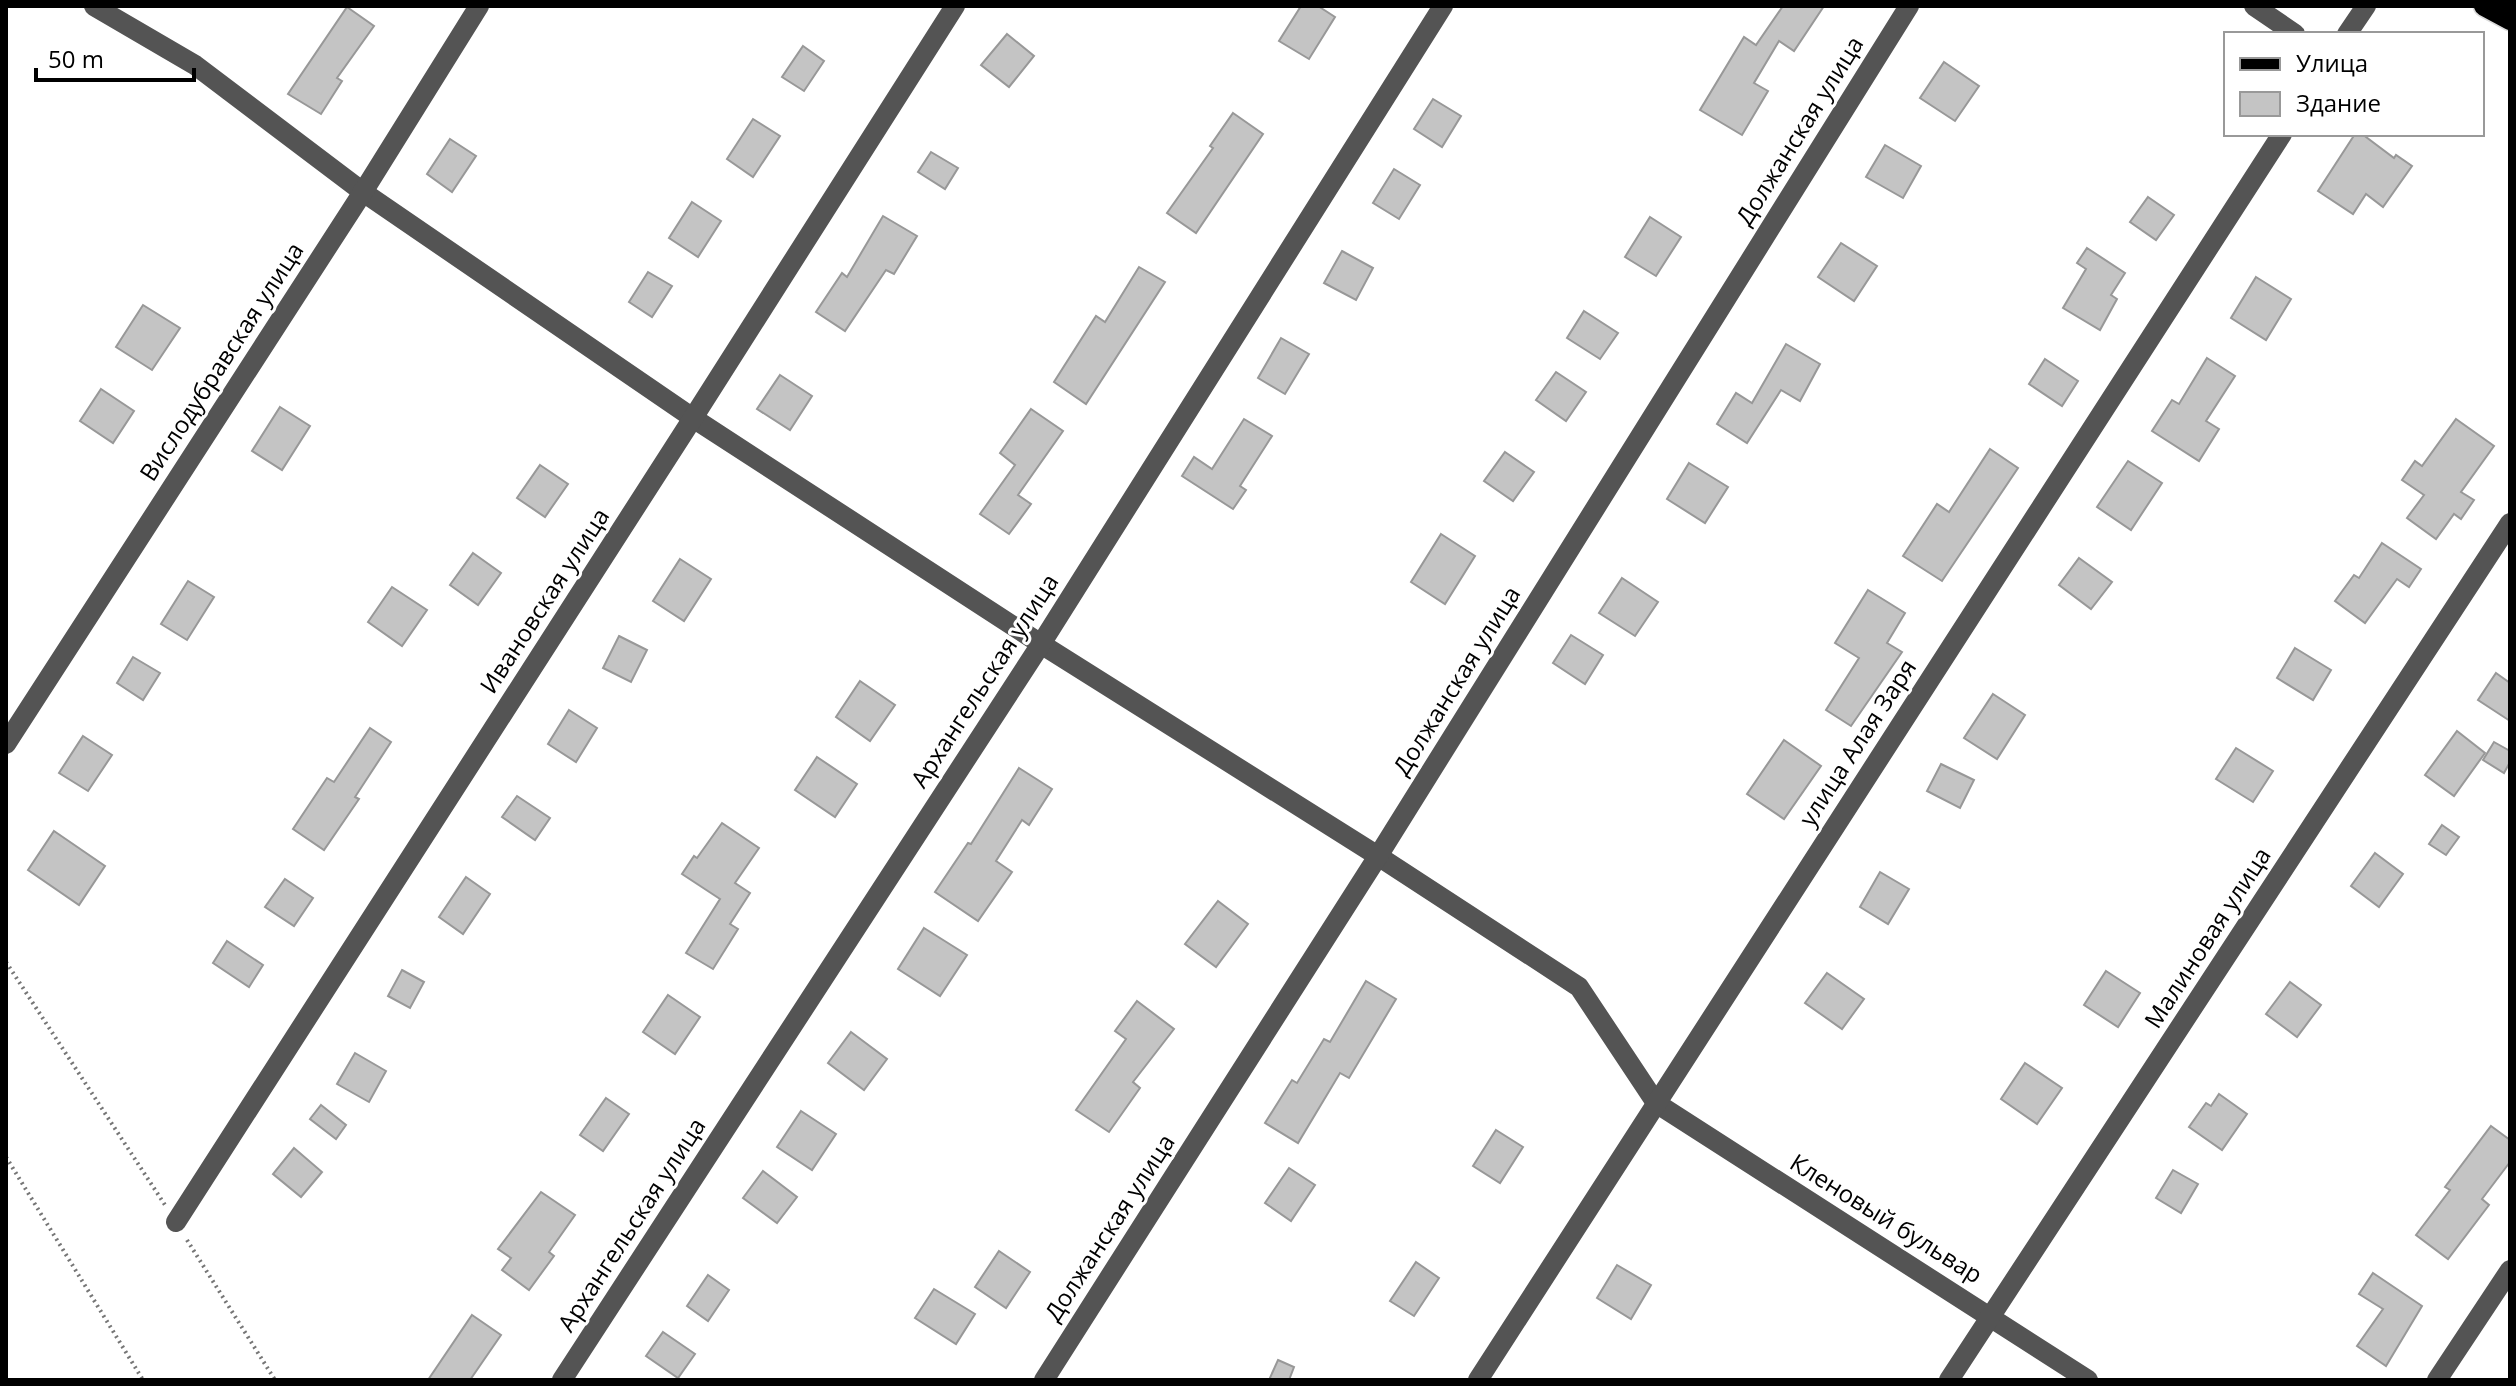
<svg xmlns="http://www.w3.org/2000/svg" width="2516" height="1386" font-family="'Open Sans',sans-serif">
<rect width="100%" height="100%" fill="#fff"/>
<g fill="#c4c4c4" stroke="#989898" stroke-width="2">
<path d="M1301,6H1318L1335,17L1309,59L1279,41Z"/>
<path d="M1783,6H1824L1794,51L1779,41L1754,83L1768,91L1742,135L1700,110L1744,37L1756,45Z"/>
<path d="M347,7L374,26L337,78L342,81L321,114L288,94Z"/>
<path d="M1007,34L1034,56L1009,87L981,65Z"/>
<path d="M803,46L824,61L804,91L782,77Z"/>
<path d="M1944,62L1979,86L1955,121L1920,98Z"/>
<path d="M1433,99L1461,116L1442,147L1414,129Z"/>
<path d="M1233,113L1263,134L1196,233L1167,213L1213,148L1210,146Z"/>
<path d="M753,119L780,136L753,177L727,159Z"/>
<path d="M2355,134H2362L2394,158L2396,155L2412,166L2383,207L2366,194L2353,214L2318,191Z"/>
<path d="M450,139L476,156L452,192L427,174Z"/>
<path d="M1885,145L1921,166L1903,198L1866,177Z"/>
<path d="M931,152L958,168L945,189L918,172Z"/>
<path d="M1394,169L1420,185L1399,219L1373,203Z"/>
<path d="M2148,197L2174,215L2156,240L2130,222Z"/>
<path d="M692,202L721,221L698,257L669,238Z"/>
<path d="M883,216L917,236L894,274L886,270L845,331L816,312L842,273L847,277Z"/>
<path d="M1650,217L1681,237L1656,276L1625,257Z"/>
<path d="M1841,243L1877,266L1854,301L1818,277Z"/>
<path d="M2087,248L2125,273L2111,295L2117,299L2100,330L2063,308L2086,269L2077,263Z"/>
<path d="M1342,251L1373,268L1356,300L1324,283Z"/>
<path d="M1139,267L1165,282L1086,404L1054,382L1096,316L1105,322Z"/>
<path d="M648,272L672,286L652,317L629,302Z"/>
<path d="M2256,277L2291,299L2266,340L2231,318Z"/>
<path d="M143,305L180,328L152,370L116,347Z"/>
<path d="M1584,311L1618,333L1600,359L1567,338Z"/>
<path d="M1281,338L1309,354L1285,394L1258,378Z"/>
<path d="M1786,344L1820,364L1800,401L1781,390L1747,443L1717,424L1736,393L1752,403Z"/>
<path d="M2207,358L2235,376L2206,421L2219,429L2199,461L2152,431L2172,400L2179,404Z"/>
<path d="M2045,359L2078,381L2062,406L2029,384Z"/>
<path d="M1556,372L1586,392L1566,421L1536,400Z"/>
<path d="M780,375L812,396L790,430L757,409Z"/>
<path d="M101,389L134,411L113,443L80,421Z"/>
<path d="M280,407L310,426L282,470L252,451Z"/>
<path d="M1031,409L1063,431L1018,495L1031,504L1009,534L980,514L1015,465L1000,453Z"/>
<path d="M1244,419L1272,436L1240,486L1246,490L1233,509L1182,476L1194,457L1212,469Z"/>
<path d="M2456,419L2494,446L2461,492L2474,500L2461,519L2454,514L2436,539L2407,518L2424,495L2402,480L2415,461L2422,466Z"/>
<path d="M1990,449L2018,468L1942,581L1903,556L1937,504L1949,512Z"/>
<path d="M1505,452L1534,472L1513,501L1484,481Z"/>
<path d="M2128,461L2162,483L2131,530L2097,507Z"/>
<path d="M1689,463L1728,487L1705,523L1667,499Z"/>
<path d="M540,465L568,484L545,517L517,498Z"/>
<path d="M1441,534L1475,556L1445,604L1411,582Z"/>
<path d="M2382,543L2421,569L2409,587L2397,579L2365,623L2335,601L2354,575L2359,578Z"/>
<path d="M473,553L501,573L478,605L450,585Z"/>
<path d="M2079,558L2112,582L2091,609L2059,585Z"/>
<path d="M680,559L711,579L684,621L653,601Z"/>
<path d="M1622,578L1658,602L1635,636L1599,613Z"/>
<path d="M188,581L214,597L187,640L161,624Z"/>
<path d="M392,587L427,610L402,646L368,622Z"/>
<path d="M1868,590L1905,613L1887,643L1902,652L1851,726L1826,710L1859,658L1835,643Z"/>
<path d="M1571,635L1603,655L1585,684L1553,663Z"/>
<path d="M619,636L647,650L631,682L603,668Z"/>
<path d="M2295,648L2331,670L2313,700L2277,678Z"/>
<path d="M133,657L160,673L143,700L117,683Z"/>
<path d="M2496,673L2510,683V721L2478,700Z"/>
<path d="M860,681L895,705L870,741L836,717Z"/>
<path d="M1993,694L2025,715L1997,759L1964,738Z"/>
<path d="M569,710L597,728L576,762L548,744Z"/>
<path d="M370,728L391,742L355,797L359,799L324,850L293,829L327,778L334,782Z"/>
<path d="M2457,731L2485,753L2454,796L2425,775Z"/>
<path d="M83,736L112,755L88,791L59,773Z"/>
<path d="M1784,740L1821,766L1784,819L1747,794Z"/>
<path d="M2494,742L2510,751V762L2504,773L2483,760Z"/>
<path d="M2236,748L2273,771L2253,802L2216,779Z"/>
<path d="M817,757L857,784L835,817L795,790Z"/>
<path d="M1941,764L1974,780L1960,808L1927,791Z"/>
<path d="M1019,768L1052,789L1029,825L1022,820L996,861L1012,872L978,921L935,892L968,843L971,844Z"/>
<path d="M517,796L550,818L535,840L502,817Z"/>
<path d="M722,823L759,848L735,883L750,893L730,924L738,929L713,969L686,953L720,899L682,874L694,856L697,858Z"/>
<path d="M2442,825L2459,837L2446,855L2429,844Z"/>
<path d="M54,831L105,866L79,905L28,870Z"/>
<path d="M2375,853L2403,874L2379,907L2351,886Z"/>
<path d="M1880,872L1909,889L1888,924L1860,907Z"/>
<path d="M466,877L490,894L463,934L439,917Z"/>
<path d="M285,879L313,898L294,926L265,907Z"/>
<path d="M1218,901L1248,924L1216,967L1185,944Z"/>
<path d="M924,928L967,955L940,996L898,969Z"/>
<path d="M227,941L263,965L249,987L213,963Z"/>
<path d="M402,970L424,982L410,1008L388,996Z"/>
<path d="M2106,971L2140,993L2118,1027L2084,1005Z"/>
<path d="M1827,973L1864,999L1842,1029L1805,1003Z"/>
<path d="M1366,981L1396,999L1349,1078L1340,1073L1298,1143L1265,1123L1292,1080L1297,1083L1324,1039L1330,1042Z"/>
<path d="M2290,982L2321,1005L2297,1037L2266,1014Z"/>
<path d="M668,995L700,1017L675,1054L643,1032Z"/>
<path d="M1137,1001L1174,1029L1133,1082L1140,1088L1109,1132L1076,1110L1126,1039L1115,1031Z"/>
<path d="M851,1032L887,1059L864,1090L828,1063Z"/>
<path d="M355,1053L386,1071L369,1102L337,1084Z"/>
<path d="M2025,1063L2062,1088L2037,1124L2001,1099Z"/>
<path d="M2219,1094L2247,1114L2222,1150L2189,1127L2206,1103L2211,1106Z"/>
<path d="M606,1098L629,1114L603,1151L580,1135Z"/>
<path d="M321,1105L346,1125L336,1139L310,1119Z"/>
<path d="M801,1111L836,1134L812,1170L777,1147Z"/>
<path d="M2491,1126L2510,1140V1162L2482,1199L2489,1205L2448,1259L2416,1235L2450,1190L2445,1187Z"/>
<path d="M1496,1130L1523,1147L1500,1183L1473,1166Z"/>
<path d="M294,1148L322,1172L301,1197L273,1174Z"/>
<path d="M1289,1168L1315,1185L1291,1221L1265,1203Z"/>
<path d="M2173,1170L2198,1184L2181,1213L2156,1198Z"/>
<path d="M763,1171L797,1197L777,1223L743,1198Z"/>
<path d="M541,1192L575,1215L549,1252L554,1256L529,1290L502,1270L511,1258L498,1249Z"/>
<path d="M999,1251L1030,1272L1006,1308L975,1287Z"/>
<path d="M1416,1262L1439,1278L1414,1316L1390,1301Z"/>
<path d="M1617,1265L1651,1285L1631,1319L1597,1298Z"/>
<path d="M2373,1273L2422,1306L2386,1366L2357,1346L2383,1309L2359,1294Z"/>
<path d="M708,1275L729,1290L708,1321L687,1306Z"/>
<path d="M934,1289L975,1314L956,1344L915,1318Z"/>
<path d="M472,1315L501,1335L470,1380H428Z"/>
<path d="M663,1332L695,1354L678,1378L646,1356Z"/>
<path d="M1278,1360L1294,1367L1289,1380H1269Z"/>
</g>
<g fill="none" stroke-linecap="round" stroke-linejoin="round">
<defs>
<path id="major" d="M2484,6L2510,20"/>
</defs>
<use href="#major" stroke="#dbdbdb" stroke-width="23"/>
<g stroke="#767676" stroke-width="4" stroke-dasharray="2 4" stroke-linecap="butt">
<path d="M6,962L165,1205"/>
<path d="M6,1157L143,1380"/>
<path d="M187,1240L275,1380"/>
</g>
<g stroke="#545454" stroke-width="20">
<path d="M94,6L195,65L363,192L693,418L1041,644L1378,856L1579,987L1656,1103L2088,1380"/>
<path d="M2254,6L2295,34"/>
<path d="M2347,34L2366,6"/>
<path d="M6,744L363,192L479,6"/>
<path d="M176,1222L693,418L955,6"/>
<path d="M562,1380L1041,644L1443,6"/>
<path d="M1044,1380L1378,856L1909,6"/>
<path d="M1478,1380L2282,134"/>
<path d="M1949,1380L2510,523"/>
<path d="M2437,1380L2510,1270"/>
</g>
<use href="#major" stroke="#000" stroke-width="20"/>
</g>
<g text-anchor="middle" stroke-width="6" stroke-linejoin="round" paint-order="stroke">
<g font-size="24" fill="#000" stroke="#fff">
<text transform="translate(1800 131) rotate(-58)" y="8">Должанская улица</text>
<text transform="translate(222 362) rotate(-57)" y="8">Вислодубравская улица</text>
<text transform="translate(545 601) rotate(-57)" y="8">Ивановская улица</text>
<text transform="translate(985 681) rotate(-57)" y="8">Архангельская улица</text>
<text transform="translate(1457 681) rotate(-58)" y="8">Должанская улица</text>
<text transform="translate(1858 743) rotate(-57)" y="8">улица Алая Заря</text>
<text transform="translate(2208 938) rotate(-57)" y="8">Малиновая улица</text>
<text transform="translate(1886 1219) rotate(32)" y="8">Кленовый бульвар</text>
<text transform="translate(632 1225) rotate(-57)" y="8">Архангельская улица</text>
<text transform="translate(1110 1228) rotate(-57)" y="8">Должанская улица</text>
</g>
</g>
<rect width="2516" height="1386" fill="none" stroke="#000000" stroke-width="16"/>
<rect x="2224" y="32" width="260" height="104" fill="#ffffff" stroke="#999999" stroke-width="2"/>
<rect x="2240" y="58" width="40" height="12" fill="#000000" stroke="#999999" stroke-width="2"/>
<text x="2296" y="72" font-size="24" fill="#000000">Улица</text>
<rect x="2240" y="92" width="40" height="24" fill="#c4c4c4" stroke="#999999" stroke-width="2"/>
<text x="2296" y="112" font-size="24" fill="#000000">Здание</text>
<path d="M36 68v12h158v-12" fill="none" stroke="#000000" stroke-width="4"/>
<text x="48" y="68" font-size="24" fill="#000000" stroke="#ffffff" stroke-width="6" paint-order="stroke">50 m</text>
</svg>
